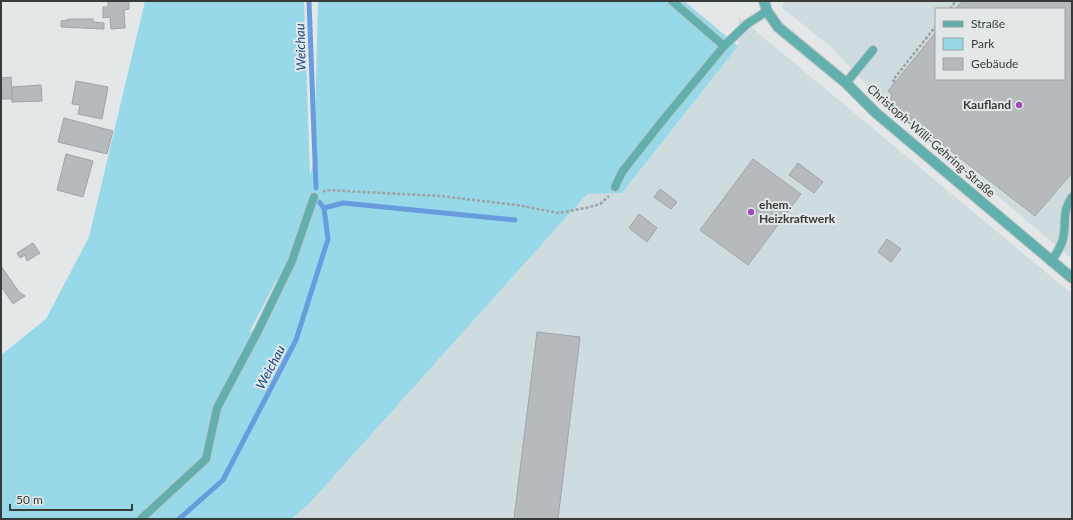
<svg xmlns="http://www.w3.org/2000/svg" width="1073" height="520" font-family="Lato,sans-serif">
<rect width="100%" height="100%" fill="#e3e7e8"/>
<g fill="#cfdcdf" fill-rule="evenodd">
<path d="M784,1H1072V259L869,87L829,45L782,8ZM936,9H1064V79H936Z"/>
<path d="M739,17L1072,294V519H291L308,505L587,194L622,193L738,46Z"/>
</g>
<path fill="#97d9e9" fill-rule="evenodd" d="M145,1H304L310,175L314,161L318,1H684L738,46L622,193L587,194L308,505L291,519H1V355L46,319L89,237ZM278,279L265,321L249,333L277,279Z"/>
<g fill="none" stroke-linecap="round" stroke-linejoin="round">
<g stroke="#699cde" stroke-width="5">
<path d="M309,1L316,188"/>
<path d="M324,208L343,203L515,220"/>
<path d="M179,519L223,480L296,340L328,239L324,208L319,202"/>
</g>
</g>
<g fill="#b7babc" stroke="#a1a4a6">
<path d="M108,1H129V9L124,10L125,28L111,29L110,17L103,18V7H108Z"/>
<path d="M962,1H1072V173L1035,216L889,103L892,95L888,91L936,32V79H1064V9H955Z"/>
<path d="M68,19H93V22L104,23V29L61,27V21L68,20Z"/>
<path d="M11,77L12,99H2L1,78Z"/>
<path d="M76,81L108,87L102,119L78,114L80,105L72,104Z"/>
<path d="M41,85L42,101L12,102V87Z"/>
<path d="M64,118L113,131L107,154L58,142Z"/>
<path d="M66,154L93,161L83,197L57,190Z"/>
<path d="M753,159L801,194L748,265L700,230Z"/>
<path d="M798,163L823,182L814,193L789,175Z"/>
<path d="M660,189L677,202L671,209L654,197Z"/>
<path d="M639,214L657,228L647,242L629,228Z"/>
<path d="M887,239L901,249L891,262L878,252Z"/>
<path d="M33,243L40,253L27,261L25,255L20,258L17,253Z"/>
<path d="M1,266L19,292L25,296L13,304L1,286Z"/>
<path d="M537,332L580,337L558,519H514Z"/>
</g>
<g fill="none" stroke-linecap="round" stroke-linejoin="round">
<defs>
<g id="service">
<path d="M672,1L724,46"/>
<path d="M846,83L873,50"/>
<path d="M615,187L622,172L659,125L724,46L747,24L767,11"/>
<path d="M1051,262C1056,254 1061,247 1063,239C1067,222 1061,213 1072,197"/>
<path d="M141,519L206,459L217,408L258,331L292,261L314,197"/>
</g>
<path id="tertiary" d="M764,1L767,11L778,27L846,83L876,113L1072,278"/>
</defs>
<use href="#service" stroke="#c1c5c5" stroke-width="10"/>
<use href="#tertiary" stroke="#c1c5c5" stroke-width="12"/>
<g stroke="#9fa2a3" stroke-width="2.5" stroke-dasharray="3 2" stroke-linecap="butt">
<path d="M950,9L956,1"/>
<path d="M895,82L893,80L936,26"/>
<path d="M323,192L326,190L440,196L517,205L559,213L590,207L600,204L609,196"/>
</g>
<use href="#service" stroke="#61b0ae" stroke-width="8"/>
<use href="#tertiary" stroke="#61b0ae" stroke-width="10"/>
</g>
<g fill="#a04cba" stroke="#e3e7e8" stroke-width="1.5">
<circle cx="1019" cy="105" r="4"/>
<circle cx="751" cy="212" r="4"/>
</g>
<g text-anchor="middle" stroke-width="4" stroke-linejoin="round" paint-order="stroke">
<g font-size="12" font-weight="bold" fill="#393b3b" stroke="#e3e7e8" text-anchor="end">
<text x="1011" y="109">Kaufland</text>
<text x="759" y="209" text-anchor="start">ehem.<tspan x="759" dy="14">Heizkraftwerk</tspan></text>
</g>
<g font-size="12" fill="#393b3b" stroke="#e3e7e8">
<text transform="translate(931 141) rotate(41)" y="4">Christoph-Willi-Gehring-Straße</text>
</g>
<g font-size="13" font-style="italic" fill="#164885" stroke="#e3e7e8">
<text transform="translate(300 47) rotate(-92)" y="5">Weichau</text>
<text transform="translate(270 367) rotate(-62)" y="5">Weichau</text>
</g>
</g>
<rect width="1073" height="520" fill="none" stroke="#393b3b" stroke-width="4"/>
<rect x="935" y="8" width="130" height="72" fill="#e3e7e8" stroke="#9fa2a3"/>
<rect x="943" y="21" width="20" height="6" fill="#61b0ae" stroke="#9fa2a3"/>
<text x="971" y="28" font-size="12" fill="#393b3b">Straße</text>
<rect x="943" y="38" width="20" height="12" fill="#97d9e9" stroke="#9fa2a3"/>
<text x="971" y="48" font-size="12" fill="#393b3b">Park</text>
<rect x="943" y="58" width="20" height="12" fill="#b7babc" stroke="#9fa2a3"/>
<text x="971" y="68" font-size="12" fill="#393b3b">Gebäude</text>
<path d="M10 504v6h122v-6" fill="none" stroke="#393b3b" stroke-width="2"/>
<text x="16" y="504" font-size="12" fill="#393b3b" stroke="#e3e7e8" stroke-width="3" paint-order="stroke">50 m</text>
</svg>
